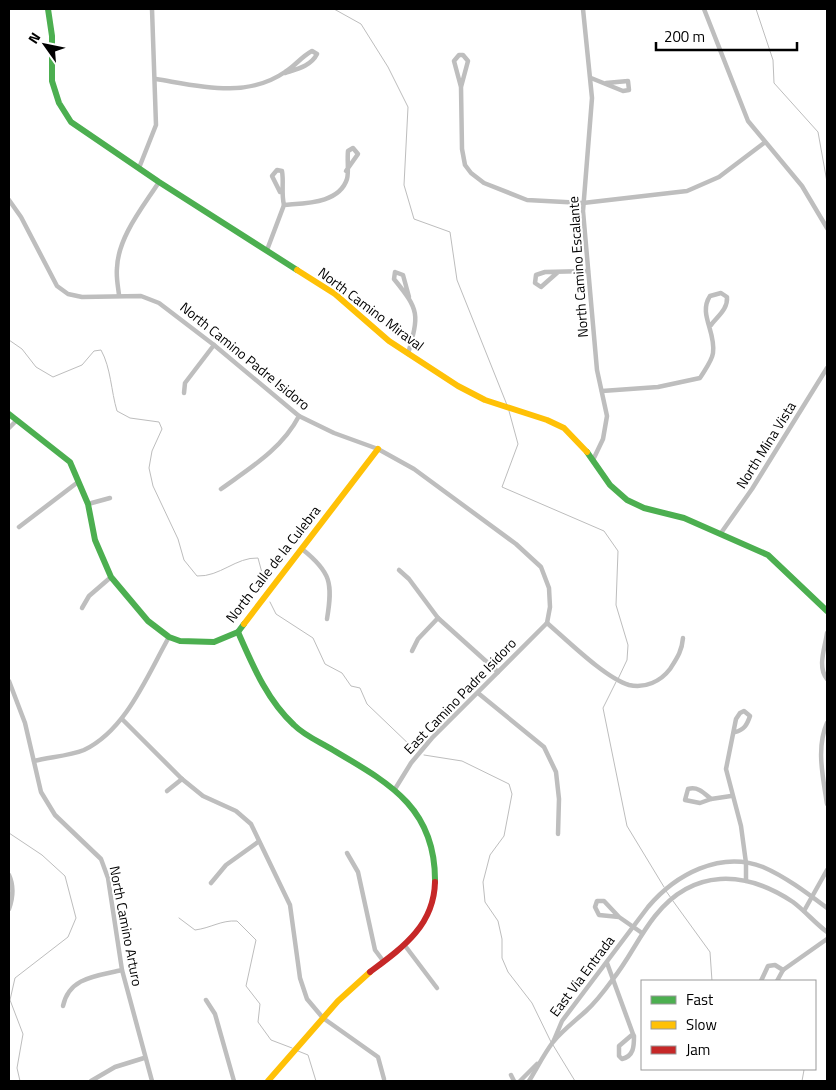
<svg xmlns="http://www.w3.org/2000/svg" width="836" height="1090" font-family="'Titillium Web',sans-serif">
<rect width="100%" height="100%" fill="#fff"/>
<g fill="none" stroke-linecap="round" stroke-linejoin="round">
<g stroke="#bdbdbd" stroke-width="1">
<path d="M334,9L361,24L388,67L408,107L404,185L414,219L450,232L457,280L507,405"/>
<path d="M756,9L773,60L774,83L818,132L827,182"/>
<path d="M9,340L22,349L36,367L53,377L82,365L94,351L101,350C111,368 111,391 117,411L130,418L159,422L162,429L152,451L149,468L153,486L178,539L184,560L197,576C220,577 236,557 258,558L265,584"/>
<path d="M509,411L518,444L502,487L604,531L618,551L616,605L628,645L627,660L618,679"/>
<path d="M270,602L276,614L313,638L325,664L342,673L351,686L360,688L367,704L414,749"/>
<path d="M616,682L603,708L627,826L664,887"/>
<path d="M424,755L462,761L509,784L512,794L504,836L490,855L483,882L485,902L498,921L502,939V958L508,972L532,1003L551,1042"/>
<path d="M9,833L42,855L65,876L76,918L68,937L15,978L10,1000L23,1034L17,1068L20,1081"/>
<path d="M666,891L671,898"/>
<path d="M673,901L710,952L712,981"/>
<path d="M179,918L195,930C211,928 221,920 237,921L256,940L246,986L260,1004L258,1022L271,1040L292,1048"/>
<path d="M553,1045L575,1081"/>
<path d="M298,1051L308,1055L316,1081"/>
<path d="M802,1069L804,1070L802,1081"/>
</g>
<g stroke="#bebebe" stroke-width="4.5">
<path d="M583,9L592,98L583,211L597,370L607,416L603,439L593,460"/>
<path d="M704,9L748,121L802,186L827,228"/>
<path d="M591,78L623,91L629,90L628,81L606,83"/>
<path d="M156,79C199,86 246,99 285,72C295,66 301,57 312,51L317,54C311,66 297,69 285,73"/>
<path d="M461,87L468,61L463,55H459L454,61L461,87L462,149L465,165L471,173L484,183L527,200L583,203L687,191L719,177L764,143"/>
<path d="M139,168L156,125L152,9"/>
<path d="M280,192L272,176L277,170L282,171C284,183 281,193 284,205"/>
<path d="M9,200L21,217L57,286L68,294L82,297L141,296L159,303L214,345L299,416L334,433L378,449L414,469L516,544L541,567L549,588L550,607L547,623"/>
<path d="M267,250L284,205C304,203 339,204 347,179C349,172 347,160 348,151L353,148L358,154L346,171"/>
<path d="M558,272L541,287L535,283L536,275L545,272L588,271"/>
<path d="M119,295C118,286 116,277 117,268C118,237 143,207 159,182"/>
<path d="M408,354C419,314 420,311 394,279L395,272L403,275L409,297"/>
<path d="M602,391L658,387L700,378C704,371 712,361 713,353C716,331 698,314 710,296L721,293L727,297C728,309 718,316 711,325"/>
<path d="M184,393L185,383L214,345"/>
<path d="M9,428L16,421"/>
<path d="M221,489C250,468 282,449 299,416"/>
<path d="M88,504L110,498"/>
<path d="M19,527L78,482"/>
<path d="M721,533L752,489L827,368"/>
<path d="M302,549C331,572 333,583 327,619"/>
<path d="M399,570L409,579L438,618L498,672"/>
<path d="M82,608L89,596L111,577"/>
<path d="M547,623C567,640 605,678 629,685C645,689 661,681 670,669C677,658 682,651 683,638"/>
<path d="M827,633C825,648 817,667 827,679"/>
<path d="M412,651L418,639L438,618"/>
<path d="M9,681L25,723L41,792L55,815L101,859L108,878L122,970L152,1081"/>
<path d="M478,693L544,747L556,772L559,799L558,834"/>
<path d="M122,719L182,779L203,796L236,811L251,824L290,905L300,978L307,999L323,1018L378,1057L384,1079"/>
<path d="M827,723C816,748 823,777 827,804"/>
<path d="M735,732C744,730 747,725 750,716L744,711L740,713L736,719L726,769L741,826L746,863V881"/>
<path d="M34,761C50,757 69,756 84,750C126,730 147,676 169,637"/>
<path d="M395,789L411,763L432,738L547,623"/>
<path d="M167,791L182,779"/>
<path d="M711,799C704,793 698,786 688,789L685,800L700,803L711,799L731,796"/>
<path d="M347,853L358,872L375,950L384,962"/>
<path d="M9,875C14,886 13,898 9,909"/>
<path d="M211,883L226,865L258,842"/>
<path d="M804,911L827,870"/>
<path d="M619,917L599,915L595,907L597,901H604L619,917L642,933"/>
<path d="M406,947L437,988"/>
<path d="M607,963L633,1034L634,1036C634,1046 634,1056 622,1059L619,1056V1046L633,1034"/>
<path d="M761,981L768,966L775,965L783,970"/>
<path d="M777,981L783,970L827,939"/>
<path d="M206,1000L215,1014L234,1081"/>
<path d="M63,1006C69,977 97,976 122,970"/>
<path d="M554,1040L562,1021L648,907C675,875 720,850 763,867C786,877 807,893 827,908"/>
<path d="M511,1075L514,1081"/>
<path d="M91,1081L115,1067L144,1058"/>
<path d="M520,1081L537,1064"/>
<path d="M529,1081C537,1068 544,1054 553,1042C562,1031 575,1021 586,1011C596,1002 605,990 613,979C629,959 639,936 655,916C693,868 745,870 793,902C805,911 815,923 827,932"/>
</g>
<g stroke="#4caf50" stroke-width="6">
<path d="M48,9L52,36V81L59,103L71,122L159,182L297,270"/>
<path d="M9,414L70,462L88,504L95,540L111,577L148,621L169,637L180,641L214,642L238,632L244,624"/>
<path d="M587,452L610,485L627,500L644,508L684,518L768,555L827,611"/>
<path d="M238,632C253,666 267,700 294,725C305,736 320,742 333,750C389,783 436,808 435,882"/>
</g>
<g stroke="#ffc107" stroke-width="6">
<path d="M297,270L335,294L389,341L458,386L485,400L547,420L564,428L587,452"/>
<path d="M244,624L378,449"/>
<path d="M268,1081L338,1001L370,972"/>
</g>
<path stroke="#c62828" stroke-width="6" d="M370,972C402,948 434,926 435,882"/>
</g>
<g text-anchor="middle" stroke-width="4" stroke-linejoin="round" paint-order="stroke">
<g font-size="14" fill="#000" stroke="#fff">
<text transform="translate(578 267) rotate(-94)" y="5">North Camino Escalante</text>
<text transform="translate(371 309) rotate(37)" y="5">North Camino Miraval</text>
<text transform="translate(245 356) rotate(39)" y="5">North Camino Padre Isidoro</text>
<text transform="translate(766 445) rotate(-58)" y="5">North Mina Vista</text>
<text transform="translate(273 564) rotate(-52)" y="5">North Calle de la Culebra</text>
<text transform="translate(460 696) rotate(-46)" y="5">East Camino Padre Isidoro</text>
<text transform="translate(126 926) rotate(79)" y="5">North Camino Arturo</text>
<text transform="translate(582 976) rotate(-53)" y="5">East Via Entrada</text>
</g>
</g>
<rect width="836" height="1090" fill="none" stroke="#000000" stroke-width="20"/>
<rect x="641" y="980" width="175" height="90" fill="#ffffff" stroke="#999999"/>
<rect x="651" y="996" width="25" height="8" fill="#4caf50" stroke="#999999"/>
<text x="686" y="1005" font-size="15" fill="#000000">Fast</text>
<rect x="651" y="1021" width="25" height="8" fill="#ffc107" stroke="#999999"/>
<text x="686" y="1030" font-size="15" fill="#000000">Slow</text>
<rect x="651" y="1046" width="25" height="8" fill="#c62828" stroke="#999999"/>
<text x="686" y="1055" font-size="15" fill="#000000">Jam</text>
<g transform="translate(45 45) rotate(303)" stroke="#ffffff" stroke-width="4" paint-order="stroke">
<path d="M0-4L9 19L0 12L-9 19Z" fill="#000000"/>
<text y="-8" font-size="14" font-weight="bold" text-anchor="middle" fill="#000000">N</text>
</g>
<path d="M656 42v8h141v-8" fill="none" stroke="#000000" stroke-width="2.5"/>
<text x="664" y="42" font-size="15" fill="#000000" stroke="#ffffff" stroke-width="4" paint-order="stroke">200 m</text>
</svg>
